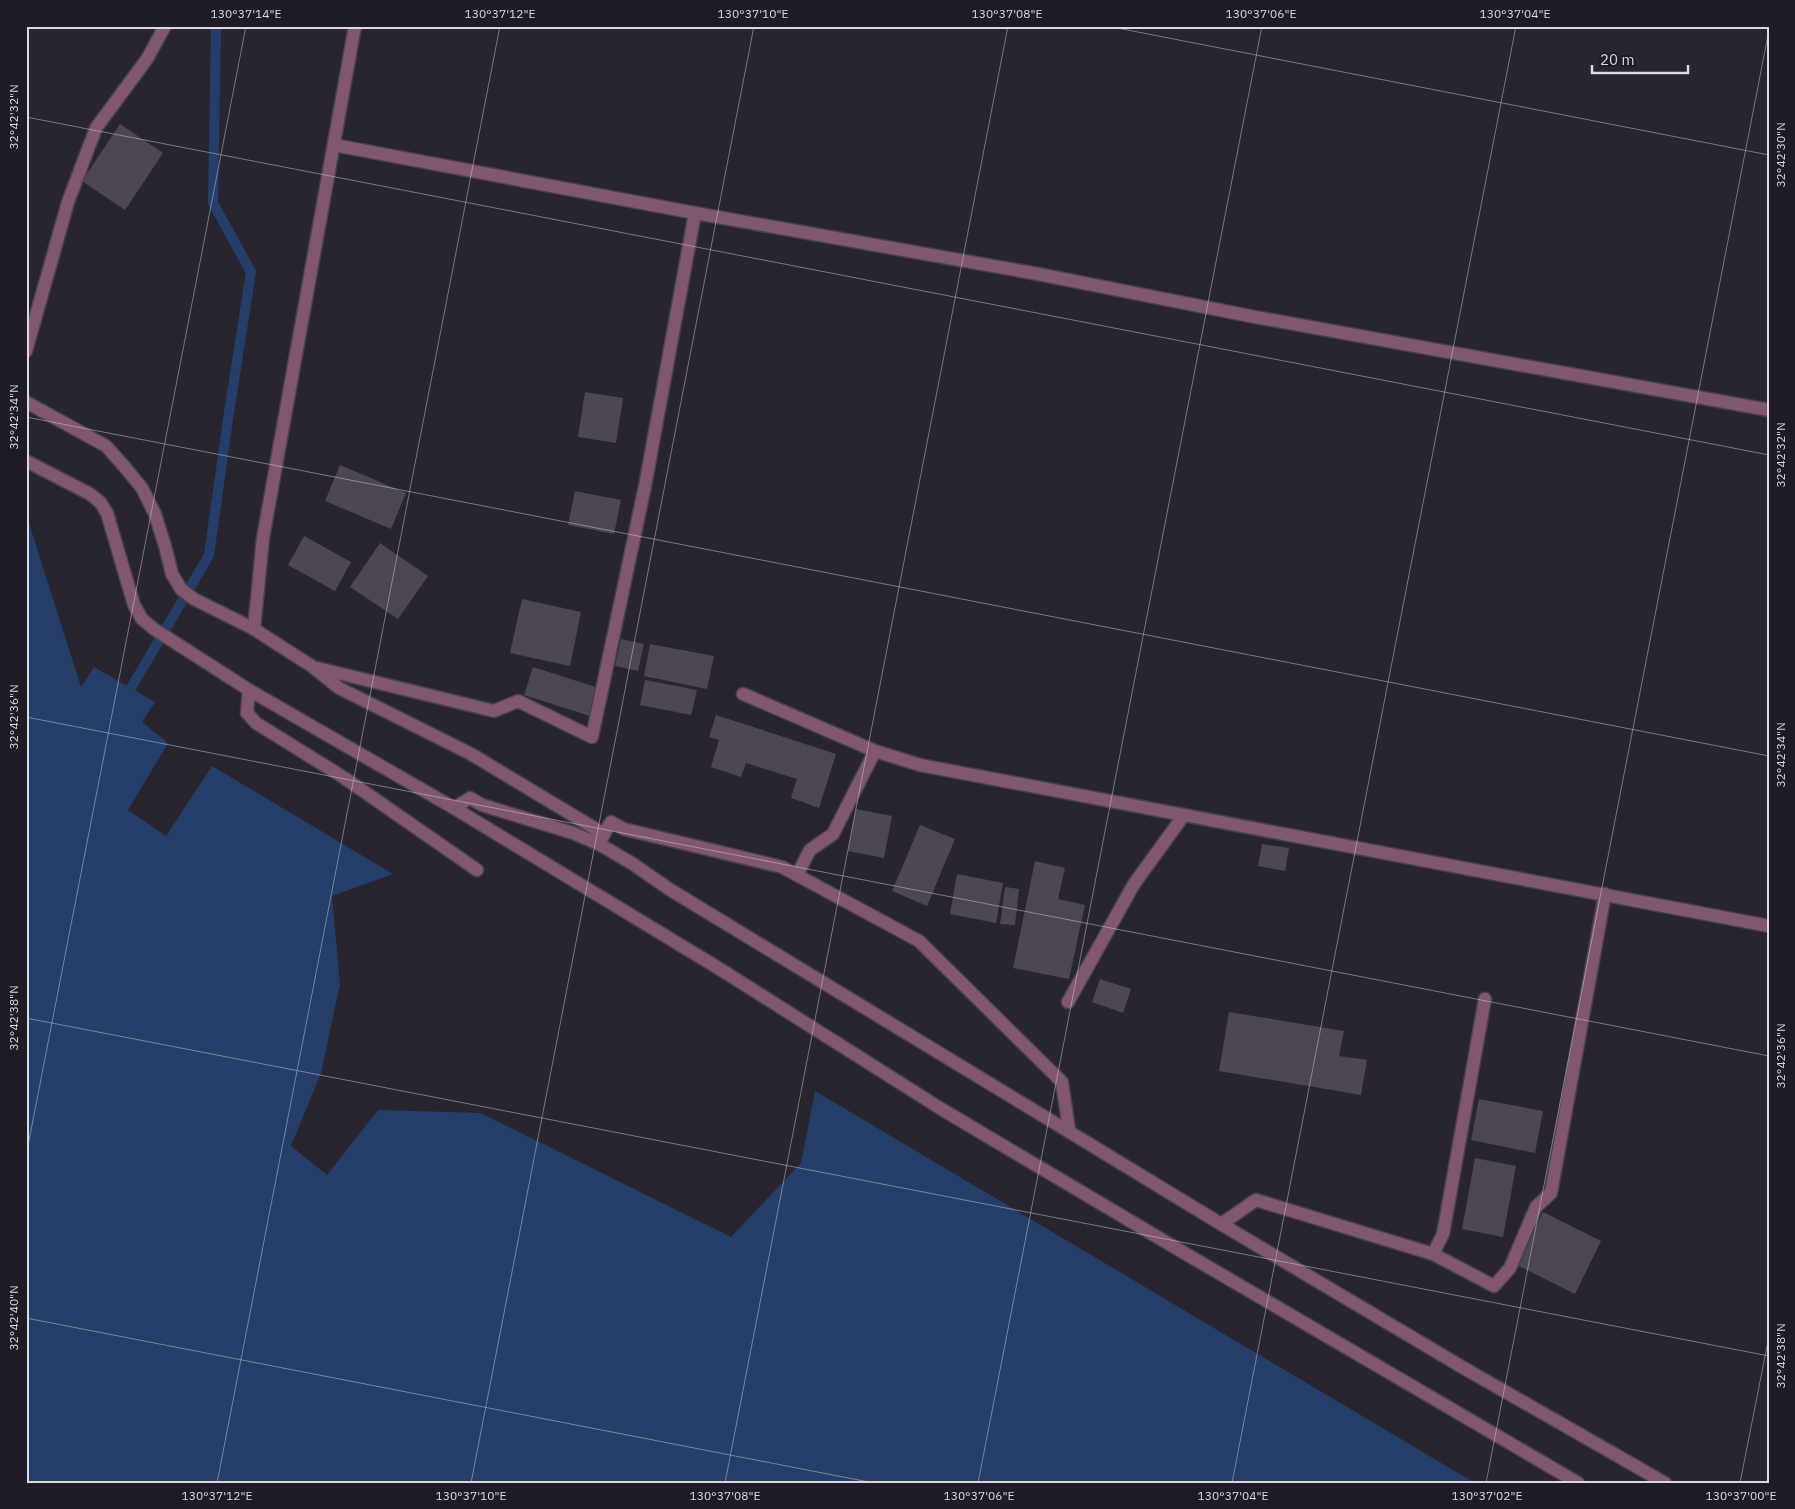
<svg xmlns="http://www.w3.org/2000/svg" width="1795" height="1509" font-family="'IBM Plex Sans',sans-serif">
<rect width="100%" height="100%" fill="#29252e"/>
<path fill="#253e69" d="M26,514L81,687L94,667L155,702L142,722L168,743L128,810L166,836L212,766L393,874L332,896L340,984L321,1073L291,1146L327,1175L378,1110L481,1113L731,1237L801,1163L815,1091L1475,1483H26Z"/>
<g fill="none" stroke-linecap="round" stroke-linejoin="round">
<path stroke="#253e69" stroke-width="10" d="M131,688L209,555L228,419L251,272L213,203L216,26"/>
</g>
<g fill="#4c4752">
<path d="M120,124L163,153L125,210L82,181Z"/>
<path d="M585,392L623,398L616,443L578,437Z"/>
<path d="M340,465L406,493L391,529L325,501Z"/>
<path d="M575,491L621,500L614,534L568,525Z"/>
<path d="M304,536L351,562L335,591L288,565Z"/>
<path d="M380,543L428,576L398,619L350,587Z"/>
<path d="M522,599L581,612L570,666L510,653Z"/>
<path d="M621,639L644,644L638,671L615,666Z"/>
<path d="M650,644L714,656L707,689L644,676Z"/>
<path d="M533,667L602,689L593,717L524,695Z"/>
<path d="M645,680L697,690L691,715L640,705Z"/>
<path d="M716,715L836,754L819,808L791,798L797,779L746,763L741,777L711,767L719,740L709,737Z"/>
<path d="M856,809L892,816L884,858L848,851Z"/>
<path d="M920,825L955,839L927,906L892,891Z"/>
<path d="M1262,844L1289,848L1285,871L1258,866Z"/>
<path d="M1035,861L1065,868L1058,899L1085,905L1069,979L1013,968Z"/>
<path d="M957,874L1003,883L996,923L950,914Z"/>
<path d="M1005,887L1019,889L1015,925L1000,924Z"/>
<path d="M1100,979L1131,989L1123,1013L1092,1002Z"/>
<path d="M1229,1012L1344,1031L1339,1056L1367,1060L1361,1095L1219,1071Z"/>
<path d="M1479,1099L1543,1111L1535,1153L1471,1140Z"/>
<path d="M1475,1158L1516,1166L1503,1237L1462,1229Z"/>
<path d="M1543,1212L1601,1241L1575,1294L1517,1265Z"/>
</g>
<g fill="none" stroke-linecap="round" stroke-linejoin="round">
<defs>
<g id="minor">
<path d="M334,145L695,213L1038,274L1255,317L1769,410"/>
<path d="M26,351L68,202L96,128L147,59L165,26"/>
<path d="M26,402L106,446L123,465L142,488L155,514L165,546L172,574L181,589L194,599L254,629L313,667L339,688L471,754L604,834L599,844L633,864L669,889L1221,1224L1462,1367L1665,1483"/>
<path d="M26,461L90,494L100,502L107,513L134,605L142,619L154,629L249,690L454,808L715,966L943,1110L1181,1251L1578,1483"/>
<path d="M254,629L263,538L355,26"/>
<path d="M317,668L494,711L518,701L592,737L645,486L695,213"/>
<path d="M249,690L247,713L256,723L343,777L477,870"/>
<path d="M743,694L875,751L920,765L1769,926"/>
<path d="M454,808L470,798L482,805L573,833L599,844"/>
<path d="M604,834L611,822L624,829L782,867L919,941L1062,1082L1069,1130"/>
<path d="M797,875L810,850L833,834L875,751"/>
<path d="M1068,1002L1134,884L1184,815"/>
<path d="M1221,1224L1256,1200L1433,1254L1494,1286L1510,1268L1536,1207L1551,1193L1605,894"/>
<path d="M1433,1254L1443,1234L1485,999"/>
</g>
</defs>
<use href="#minor" stroke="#46424a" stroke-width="15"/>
<use href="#minor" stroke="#81576d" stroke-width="12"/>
</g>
<path fill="none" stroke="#dcd9df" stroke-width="1" stroke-opacity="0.45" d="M1107,26L1769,155M26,117L1769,455M26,417L1769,756M26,717L1769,1056M26,1018L1769,1356M26,1156L246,26M26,1318L874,1483M217,1483L500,26M471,1483L754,26M725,1483L1008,26M978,1483L1262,26M1232,1483L1516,26M1486,1483L1769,30M1740,1483L1769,1336"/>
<rect width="1795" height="1509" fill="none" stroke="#1f1c25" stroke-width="55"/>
<path d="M1592 65v8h96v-8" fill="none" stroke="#dcd9df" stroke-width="2.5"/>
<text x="1600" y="65" font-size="15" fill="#dcd9df" stroke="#1f1c25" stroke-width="4" paint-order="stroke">20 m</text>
<rect x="28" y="28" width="1740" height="1454" fill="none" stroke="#dcd9df" stroke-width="2"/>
<g font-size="12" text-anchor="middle" fill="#dcd9df">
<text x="246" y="18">130°37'14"E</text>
<text x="500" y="18">130°37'12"E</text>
<text x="753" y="18">130°37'10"E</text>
<text x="1007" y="18">130°37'08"E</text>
<text x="1261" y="18">130°37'06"E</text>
<text x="1515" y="18">130°37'04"E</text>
<text transform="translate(14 117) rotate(-90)" y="4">32°42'32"N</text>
<text transform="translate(1781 155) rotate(-90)" y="4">32°42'30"N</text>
<text transform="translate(14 417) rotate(-90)" y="4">32°42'34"N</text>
<text transform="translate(1781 455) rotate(-90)" y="4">32°42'32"N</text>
<text transform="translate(14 717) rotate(-90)" y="4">32°42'36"N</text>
<text transform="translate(1781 755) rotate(-90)" y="4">32°42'34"N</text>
<text transform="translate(14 1018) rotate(-90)" y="4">32°42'38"N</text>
<text transform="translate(1781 1056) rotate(-90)" y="4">32°42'36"N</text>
<text transform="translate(14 1318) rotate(-90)" y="4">32°42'40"N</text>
<text transform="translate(1781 1356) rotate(-90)" y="4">32°42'38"N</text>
<text x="217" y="1500">130°37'12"E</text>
<text x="471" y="1500">130°37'10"E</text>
<text x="725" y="1500">130°37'08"E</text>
<text x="979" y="1500">130°37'06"E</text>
<text x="1233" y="1500">130°37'04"E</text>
<text x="1487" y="1500">130°37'02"E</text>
<text x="1741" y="1500">130°37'00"E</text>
</g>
</svg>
